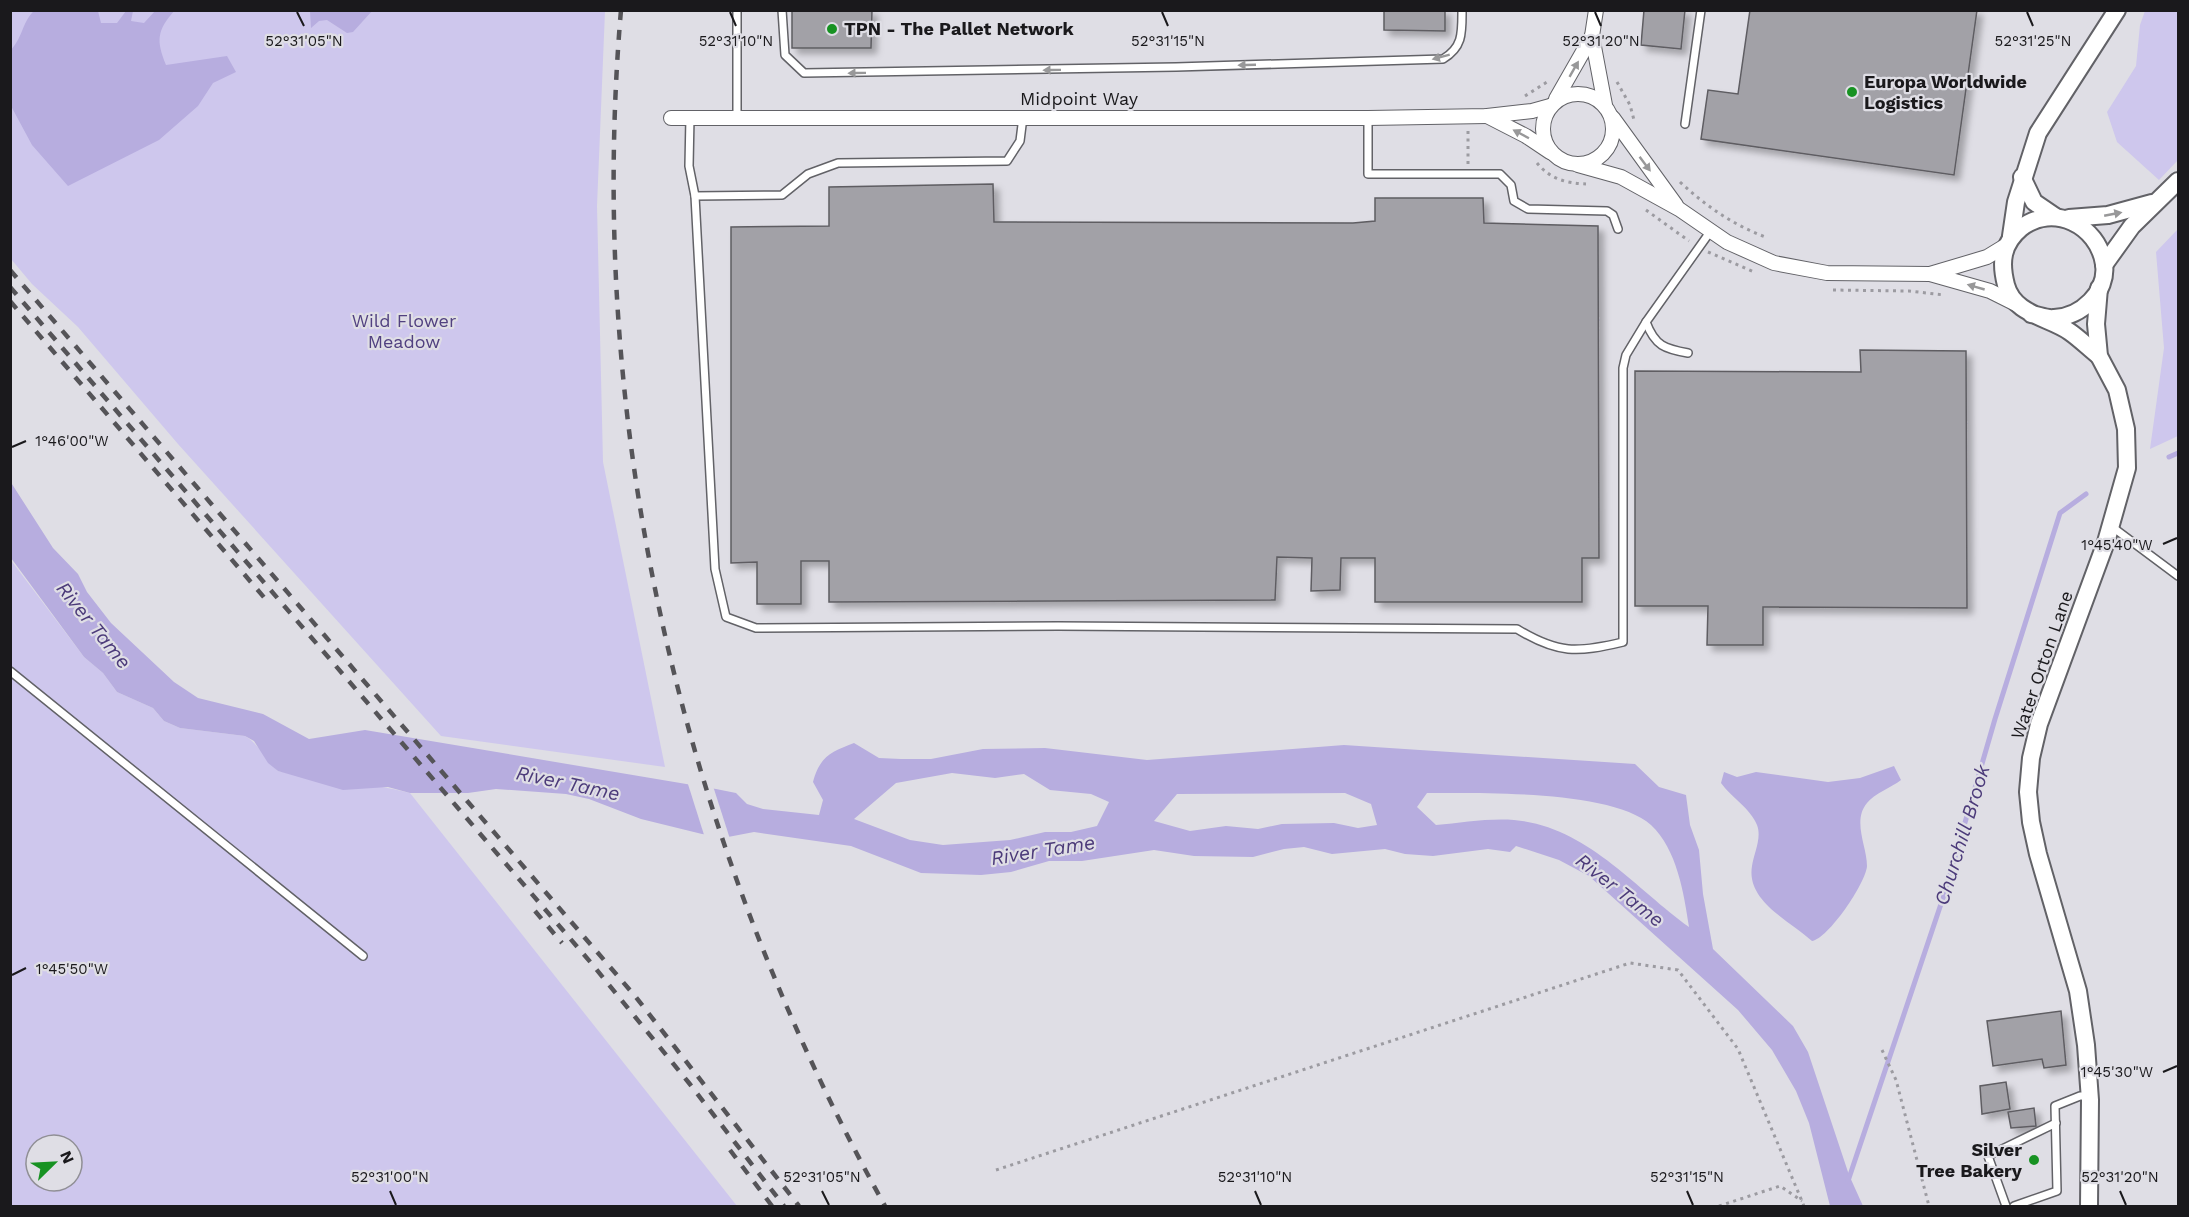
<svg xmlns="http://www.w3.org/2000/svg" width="2189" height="1217" font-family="'Work Sans',sans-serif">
<defs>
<filter id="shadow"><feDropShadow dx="5.5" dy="5.5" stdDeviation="3" flood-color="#0004"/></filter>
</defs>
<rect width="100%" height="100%" fill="#dfdee5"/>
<g fill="#cec7ed" fill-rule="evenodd">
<path d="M10,11H605L597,206L603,462L665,767L441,736L178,444L78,327L32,284L11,259Z"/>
<path d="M2145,11H2178V160L2159,180L2117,142L2107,112L2136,66L2140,25Z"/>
<path d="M2178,229V436L2150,449L2164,348L2156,252Z"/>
<path d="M10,559L84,657L103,673L117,692L153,708L164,721L180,728L245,736C259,744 266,760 278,771C322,780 368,782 410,793L737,1206H11ZM36,1145H72V1181H36Z"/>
</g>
<g fill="#b7addf" fill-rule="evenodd">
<path d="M34,11H98L101,23H117L126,11H133L131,21L144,23L155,11H174C157,31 156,40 166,65L227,56L236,72L213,83L198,106L159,140L68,186L32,145L11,106V50C24,35 22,22 34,11Z"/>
<path d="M310,11V10L372,11L353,32L347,33L327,20L319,21L311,28Z"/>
<path d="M10,481L53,548L78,574L87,592L111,623L174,682L198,698L263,714L309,739L365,730L716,789L736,793L747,804L763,809L819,815L823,800L813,782C820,756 831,752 854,743L879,758L901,759H931L983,749L1045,748L1147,760L1344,745L1635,764L1659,787L1686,795L1690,825L1699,850L1703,894L1713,949L1793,1026L1808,1052L1849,1175L1863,1206H1830L1809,1123L1796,1091L1772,1050L1738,1010L1589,876L1559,860L1516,846L1510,852L1488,849L1433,856L1405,854L1385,849L1332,854L1304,847L1284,849L1253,857L1194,856L1154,850L1082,861H1049L1011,872L981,875L921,873L851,846L754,832L728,837L702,834L641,819L589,799L566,794L496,789L468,793H410L388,787L343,790L278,771L268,763L254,741L245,736L180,728L164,721L153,708L117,692L103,673L84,657L11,558ZM952,773L995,778L1024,774L1050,790L1091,794L1109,802L1097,826L1071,832H1045L1010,840L943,845L910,840L854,819L896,783ZM1345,793L1371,804L1377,825L1358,828L1334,823L1282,824L1258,829L1226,826L1190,831L1154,821L1177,794ZM1427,793C1480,793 1612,790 1651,825C1677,849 1684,894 1689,927C1635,888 1586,826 1514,820C1488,818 1461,823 1436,825L1417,807Z"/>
<path d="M1894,766L1901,780C1892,787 1874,794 1867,803C1852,821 1867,846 1867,866C1866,883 1828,939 1812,941C1790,921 1746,901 1752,866C1754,853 1762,838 1757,825C1751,809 1731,797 1721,783L1724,772L1737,777L1756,772L1828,782L1860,778Z"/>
</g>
<path fill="#dfdee5" d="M687,781L713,786L730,839L705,838Z"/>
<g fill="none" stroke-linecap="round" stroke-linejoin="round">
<g stroke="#b7addf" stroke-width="5">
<path d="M2169,457L2178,453"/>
<path d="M1848,1181L1944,895L1995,719L2060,513L2086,494"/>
</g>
</g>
<g fill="#a2a1a7" stroke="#5e5d62" stroke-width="1.5" filter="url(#shadow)">
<path d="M792,10H872L871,48H792Z"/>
<path d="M1384,10H1445V31L1384,30Z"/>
<path d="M1644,10H1685L1681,49L1641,45Z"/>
<path d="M1750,10H1977L1954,175L1701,139L1708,90L1738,94Z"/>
<path d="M993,184L994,222L1353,223L1375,221V198H1483L1484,223L1598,226L1599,558H1582V602H1375V558H1341L1340,590L1311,591L1312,558L1277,557L1275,600L829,602V561H801V604H757V562L731,563V227L829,226V187Z"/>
<path d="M1860,350L1966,351L1967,608L1763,607V645H1707L1708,606H1635V371L1861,372Z"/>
<path d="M2061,1011L2066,1065L2044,1068L2042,1059L1993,1066L1987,1021Z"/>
<path d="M2006,1082L2010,1109L1982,1114L1980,1086Z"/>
<path d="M2034,1108L2036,1126L2011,1128L2008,1112Z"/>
</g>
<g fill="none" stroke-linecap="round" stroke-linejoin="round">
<defs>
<g id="service">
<path d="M782,10L785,55L804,73L1176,67L1443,59C1463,47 1462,33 1462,10"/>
<path d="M737,116V10"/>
<path d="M690,117L689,166L695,196L715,569L726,617L756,628L1058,626L1517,629C1558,654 1577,653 1623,642V368L1626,355L1646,322"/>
<path d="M1368,118V174H1500L1511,185L1514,201L1528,209L1607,211L1613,215L1618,229"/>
<path d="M1685,124L1701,10"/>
<path d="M695,196L782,195L808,174L838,163L1007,161L1020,141L1023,117"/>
<path d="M1688,353C1665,349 1655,346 1646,322L1710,232"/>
<path d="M2111,526L2178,576"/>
<path d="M10,671L363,956"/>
<path d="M2006,1206L1988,1156L2056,1123"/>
<path d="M2014,1206L2057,1191L2055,1106L2080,1096H2089"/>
</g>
<g id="minor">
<path d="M1596,10L1592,36L1605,105"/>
<circle cx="1578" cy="129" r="35"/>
<path d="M1556,99L1592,36"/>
<path d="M1487,116L1526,136L1550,152"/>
<path d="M671,118H1368L1487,116L1532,111L1550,106"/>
<path d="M1613,118L1676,205"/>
<path d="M1578,165L1621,177L1679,209L1727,242L1774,263L1827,273L1930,274L1990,291L2018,305"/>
<path d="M1930,274L1987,257L2005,246"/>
</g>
<g id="tertiary">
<path d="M2022,177L2034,202L2056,217"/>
<path d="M2069,218L2108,215L2152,203"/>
<path d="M2011,236L2016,202L2038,133L2117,10"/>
<path d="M2104,265L2132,226L2178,181"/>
<path d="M2031,314C2038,315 2047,319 2054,318C2081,317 2108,292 2104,264C2098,225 2053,203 2021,228C2002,244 2000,262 2006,285C2014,315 2049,317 2070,332C2080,339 2089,348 2099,356"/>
<path d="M2089,1206L2090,1100L2086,1045L2078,991L2038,854L2031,822L2028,792L2031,758L2039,724L2106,542L2127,468L2126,429L2117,390L2099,356L2096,324L2099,288"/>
</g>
</defs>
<use href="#service" stroke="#626267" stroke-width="10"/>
<use href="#minor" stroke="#626267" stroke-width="16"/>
<use href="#tertiary" stroke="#626267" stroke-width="20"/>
<g stroke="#9c9ba1" stroke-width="3" stroke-dasharray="3 4.5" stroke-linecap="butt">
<path d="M1617,82L1630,105L1634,120"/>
<path d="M1525,96L1547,82"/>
<path d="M1468,131V164"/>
<path d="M1537,163C1550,179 1566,183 1586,184"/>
<path d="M1680,182C1707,207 1733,225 1768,238"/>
<path d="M1646,210L1689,241"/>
<path d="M1708,252L1754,272"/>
<path d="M1833,290L1909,291L1944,295"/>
<path d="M1882,1050L1896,1080L1929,1206"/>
<path d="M996,1170L1630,963L1678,970L1738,1049L1804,1206"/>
<path d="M1719,1206L1780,1186L1802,1201"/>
</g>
<use href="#service" stroke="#fff" stroke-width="7"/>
<use href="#minor" stroke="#fff" stroke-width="14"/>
<use href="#tertiary" stroke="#fff" stroke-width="16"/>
<g stroke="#555458" stroke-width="4.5" stroke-dasharray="10 10" stroke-linecap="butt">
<path d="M621,10C585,428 682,841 885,1206"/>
<path d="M10,270L635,996L799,1206"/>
<path d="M10,287L592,964L689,1083L784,1206"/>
<path d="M10,301L268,602"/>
<path d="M535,911L562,943"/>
<path d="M730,1150L772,1206"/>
</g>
</g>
<defs><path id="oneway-solid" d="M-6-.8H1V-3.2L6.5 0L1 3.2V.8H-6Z" transform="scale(1.5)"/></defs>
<g fill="#989899">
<use href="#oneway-solid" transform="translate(1441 57) rotate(165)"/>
<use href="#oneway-solid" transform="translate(1247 65) rotate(178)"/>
<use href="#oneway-solid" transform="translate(1574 69) rotate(-60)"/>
<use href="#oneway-solid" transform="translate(1052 70) rotate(179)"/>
<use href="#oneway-solid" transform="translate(857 73) rotate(179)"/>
<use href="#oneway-solid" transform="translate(1521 134) rotate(-152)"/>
<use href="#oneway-solid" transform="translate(1645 164) rotate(53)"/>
<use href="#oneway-solid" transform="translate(2113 214) rotate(-11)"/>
<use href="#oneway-solid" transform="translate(1976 287) rotate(-164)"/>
</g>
<path fill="none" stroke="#1a191c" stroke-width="2" d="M297,12L304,26M730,12L736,26M1162,12L1168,26M1595,12L1601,26M2027,12L2033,26M12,447L26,441M2163,544L2177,538M12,975L26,968M2163,1072L2177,1066M390,1191L396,1205M822,1191L829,1205M1255,1191L1261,1205M1687,1191L1693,1205M2120,1191L2126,1205"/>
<g fill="#179222" stroke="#dfdee5" stroke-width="2">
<circle cx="832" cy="29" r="6"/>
<circle cx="1852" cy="92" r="6"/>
<circle cx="2034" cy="1160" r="6"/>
</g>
<g text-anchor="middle" stroke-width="4.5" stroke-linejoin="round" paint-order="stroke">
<g font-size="18" font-weight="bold" fill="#1a191c" stroke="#dfdee5" text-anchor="start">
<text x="844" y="35">TPN - The Pallet Network</text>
<text x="1864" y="88">Europa Worldwide<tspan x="1864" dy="21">Logistics</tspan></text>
<text x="2022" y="1156" text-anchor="end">Silver<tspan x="2022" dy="21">Tree Bakery</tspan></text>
</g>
<g font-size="18" fill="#1a191c" stroke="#dfdee5">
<text x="1079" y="105">Midpoint Way</text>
<text transform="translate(2042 665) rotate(-71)" y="6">Water Orton Lane</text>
</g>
<g font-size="18" fill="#514180" stroke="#dfdee5">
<text x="404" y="327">Wild Flower<tspan x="404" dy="21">Meadow</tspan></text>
</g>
<g font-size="20" font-style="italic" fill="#4c3b7a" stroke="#dfdee5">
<text transform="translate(94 625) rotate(51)" y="7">River Tame</text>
<text transform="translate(568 783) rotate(12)" y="7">River Tame</text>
<text transform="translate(1962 835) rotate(-73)" y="7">Churchill Brook</text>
<text transform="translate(1043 850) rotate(-9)" y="7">River Tame</text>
<text transform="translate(1620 890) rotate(38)" y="7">River Tame</text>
</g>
</g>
<g font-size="15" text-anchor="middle" fill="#1a191c" stroke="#dfdee5" stroke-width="4.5" stroke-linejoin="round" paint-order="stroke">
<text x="304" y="46">52°31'05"N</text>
<text x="736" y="46">52°31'10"N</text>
<text x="1168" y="46">52°31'15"N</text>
<text x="2033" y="46">52°31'25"N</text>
<text x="1601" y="46">52°31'20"N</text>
<text x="72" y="446">1°46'00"W</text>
<text x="2117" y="550">1°45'40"W</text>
<text x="72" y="974">1°45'50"W</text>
<text x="2117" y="1077">1°45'30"W</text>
<text x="390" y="1182">52°31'00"N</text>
<text x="822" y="1182">52°31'05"N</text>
<text x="1255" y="1182">52°31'10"N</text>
<text x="1687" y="1182">52°31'15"N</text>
<text x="2120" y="1182">52°31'20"N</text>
</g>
<rect width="2189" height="1217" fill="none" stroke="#1a191c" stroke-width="24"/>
<g transform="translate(54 1163) rotate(66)"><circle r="28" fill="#dfdee5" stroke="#908f95" stroke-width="1.5"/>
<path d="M0-4.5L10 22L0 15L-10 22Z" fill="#179222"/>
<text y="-9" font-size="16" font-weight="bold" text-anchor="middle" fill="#1a191c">N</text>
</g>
</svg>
